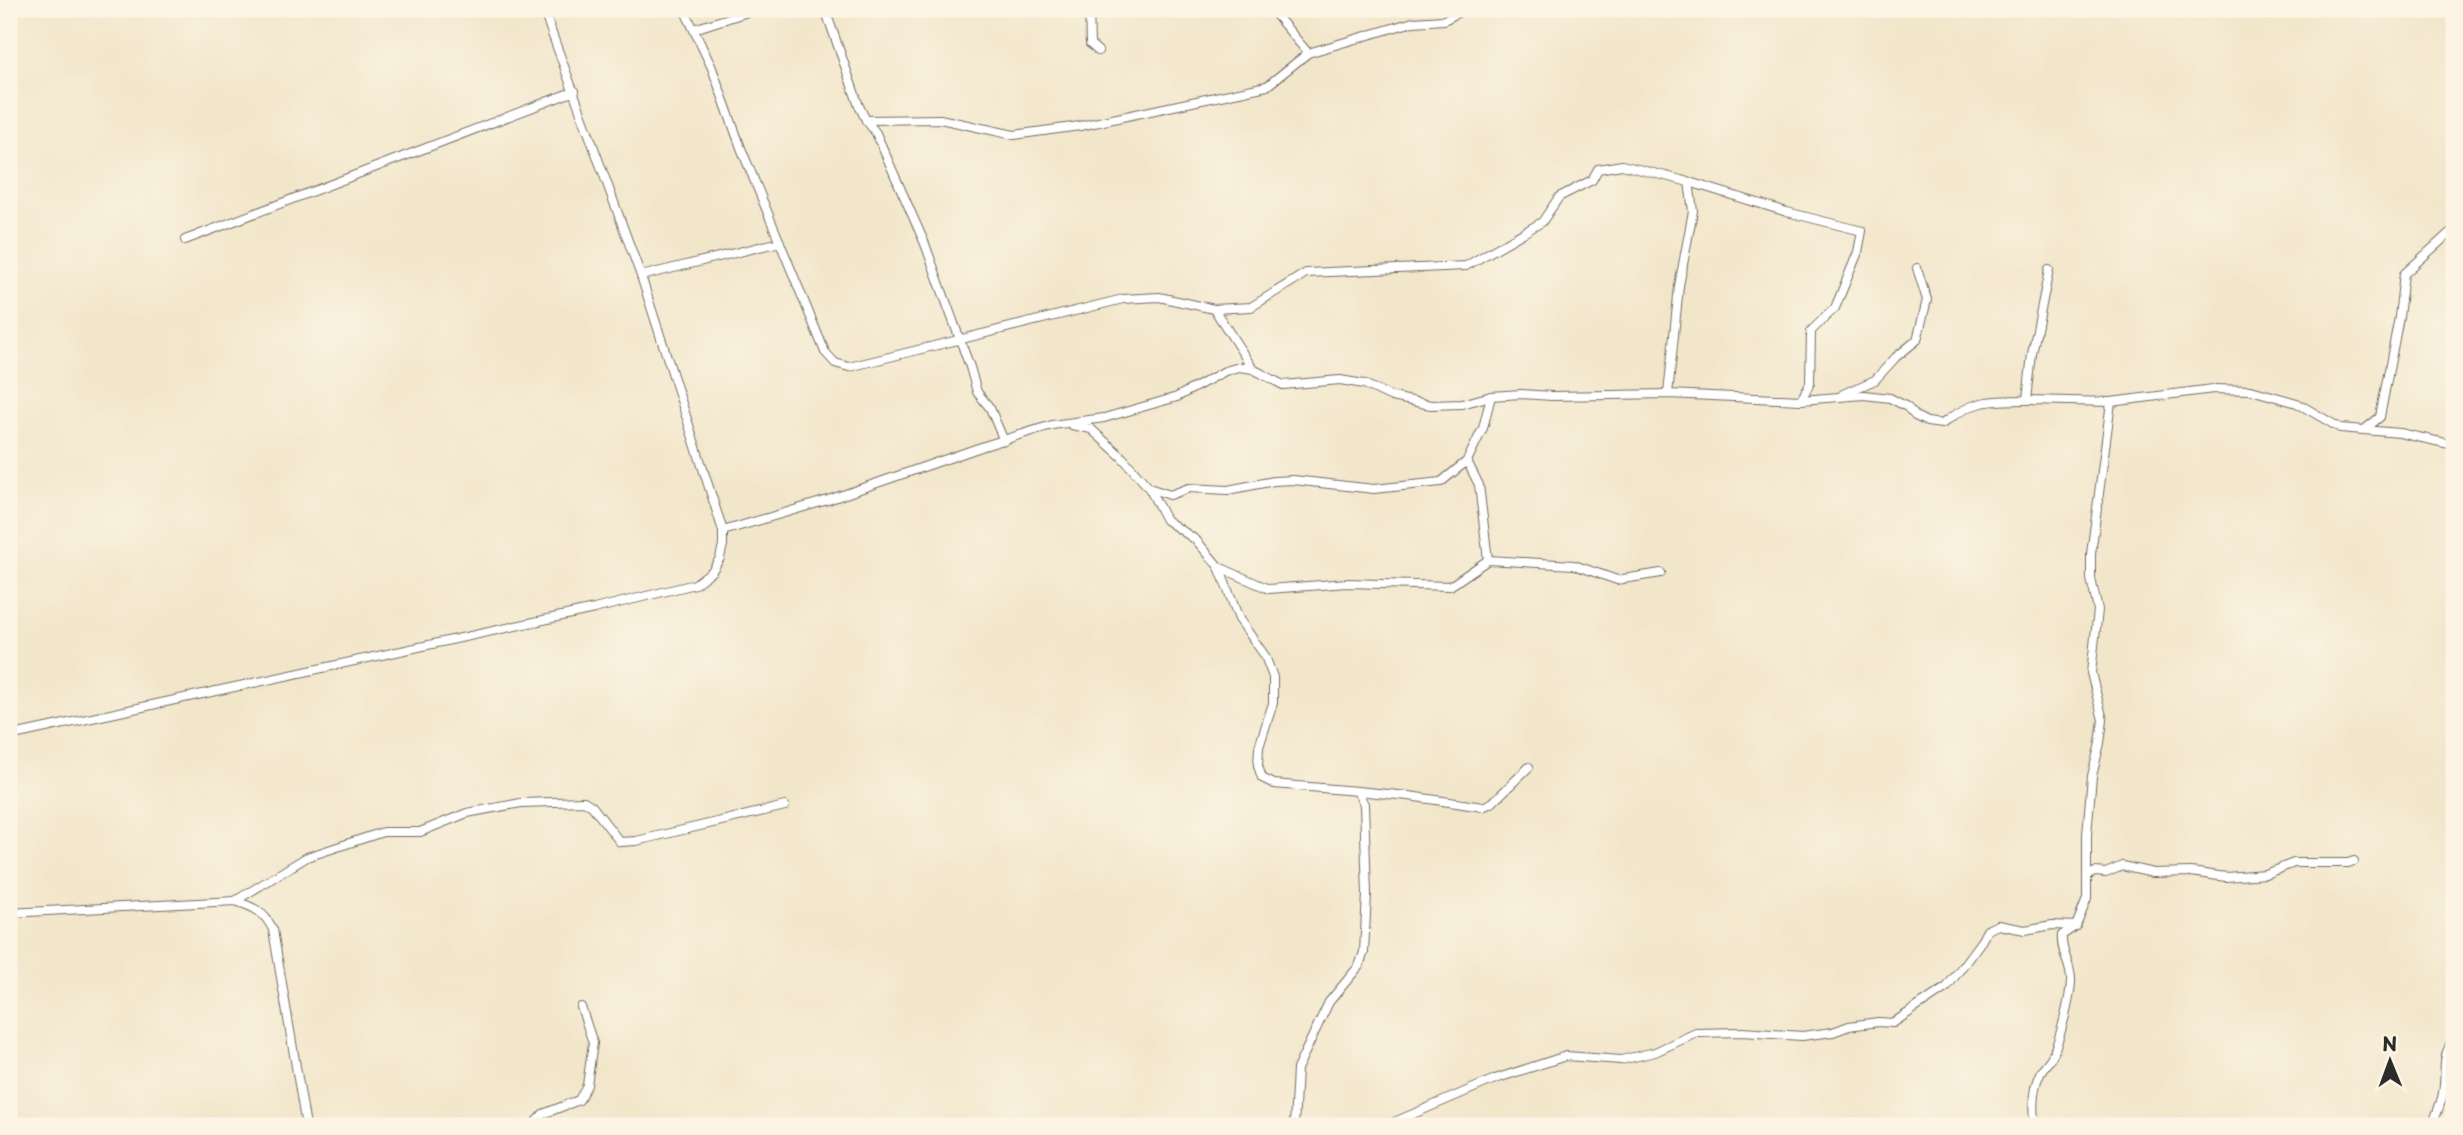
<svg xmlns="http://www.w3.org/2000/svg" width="2463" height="1135" font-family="'Playpen Sans',sans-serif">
<rect width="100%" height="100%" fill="#fcf5e5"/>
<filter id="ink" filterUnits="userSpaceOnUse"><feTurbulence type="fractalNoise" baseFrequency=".0143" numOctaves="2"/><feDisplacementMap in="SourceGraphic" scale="14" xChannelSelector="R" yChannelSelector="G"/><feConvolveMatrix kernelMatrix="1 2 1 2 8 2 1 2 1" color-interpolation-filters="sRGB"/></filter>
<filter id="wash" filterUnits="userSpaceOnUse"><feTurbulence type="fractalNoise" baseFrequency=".00686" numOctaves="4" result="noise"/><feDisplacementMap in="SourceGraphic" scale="28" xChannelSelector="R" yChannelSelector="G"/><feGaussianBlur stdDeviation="1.57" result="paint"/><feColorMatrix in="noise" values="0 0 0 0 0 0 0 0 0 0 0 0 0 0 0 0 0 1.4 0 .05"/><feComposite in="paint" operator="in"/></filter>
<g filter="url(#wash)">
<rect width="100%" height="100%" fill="#f2e6ca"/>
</g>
<g filter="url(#ink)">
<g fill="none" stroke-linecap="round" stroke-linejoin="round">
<defs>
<g id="street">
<path d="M543,9L641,276L723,531"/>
<path d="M684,9L712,68L741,148L825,352L835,363L849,367L1123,299L1159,297L1214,309L1253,369"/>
<path d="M825,9L859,106L866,120L876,133L925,244L970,367L977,392L990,408L1004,441"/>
<path d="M1089,9L1090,44L1098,51"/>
<path d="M1271,9L1308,53"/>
<path d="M694,29L757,9"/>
<path d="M866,120L940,119L1014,135L1080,126L1267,86L1308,53L1413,22L1444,20L1465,9"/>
<path d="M1689,182L1787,212L1862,231L1858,252L1835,308L1811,331L1810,383L1801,400"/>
<path d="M185,240L575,91"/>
<path d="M641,276L780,242"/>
<path d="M1214,309L1251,307L1306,273L1466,266L1542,222L1559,197L1592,180L1598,169L1622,165L1689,182L1693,211L1679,286L1668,394"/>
<path d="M1843,394L1875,380L1896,357L1917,340L1927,300L1917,268"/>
<path d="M2027,400L2111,402L2213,389L2251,390L2297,403L2340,428L2364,430L2380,417L2399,317L2404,274L2454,229"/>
<path d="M1072,425L1091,429L1122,457L1149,488L1166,520L1196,540L1219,567L1239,619L1265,656L1273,677V703L1259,747L1258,766L1262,778L1274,784L1357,791L1364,804L1367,894L1364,952L1359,966L1329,1002L1297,1069L1294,1126"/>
<path d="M2364,430L2400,433L2454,445"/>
<path d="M1467,461L1479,485L1488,560"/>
<path d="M1149,488L1170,495L1189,488L1228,490L1274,481L1293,480L1374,489L1441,482L1467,461L1483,428L1491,396"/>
<path d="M1219,567L1269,589L1347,583L1450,586L1488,560L1574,565L1617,580L1661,573"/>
<path d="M9,736L594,609L695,584L712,571L720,558L723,545V531L828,500L984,446L1052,425L1104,418L1177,397L1225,371L1239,367L1253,369L1283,385L1340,380L1364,384L1392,397L1431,405L1462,404L1491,396L1521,394L1552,396L1668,394L1801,400L1864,395L1890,398L1907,407L1915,416L1927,422L1942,424C1972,400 1990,400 2027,400L2032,354L2049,270"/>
<path d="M1357,791L1409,796L1483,807L1493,802L1529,767"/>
<path d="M2087,876L2095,872L2106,873L2122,866L2153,873L2191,872L2226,877L2265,874L2294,863H2348L2354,861"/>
<path d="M235,901L307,857L383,832H420L467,813L521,803L584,801L592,806L620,842L636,841L785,806"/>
<path d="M9,913L235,901C254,907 265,912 273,930L306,1126"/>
<path d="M532,1126L543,1114L579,1100L587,1085L593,1043L581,1007"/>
<path d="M1385,1126L1495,1079L1566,1056L1621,1060L1655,1052L1696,1033L1742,1032L1802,1036L1833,1032L1849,1026L1878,1022L1893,1023L1947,987L1982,940L1987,930L1998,925L2025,930L2052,925L2076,926"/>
<path d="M2035,1126C2032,1108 2032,1090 2040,1073C2043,1067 2049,1062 2052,1056C2060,1039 2070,1000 2071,982C2072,965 2060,952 2062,935L2076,926L2087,899V834L2092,776L2100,743L2103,720L2091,673L2098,610L2091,579V554L2111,402"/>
<path d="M2432,1126C2436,1115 2441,1104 2443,1093C2447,1070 2440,1059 2454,1038"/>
</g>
</defs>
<use href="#street" stroke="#716c63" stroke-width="10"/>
<use href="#street" stroke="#fff" stroke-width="8"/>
</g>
</g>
<rect width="2463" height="1135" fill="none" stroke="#fcf5e5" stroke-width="35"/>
<g transform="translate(2390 1061) rotate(359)" stroke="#fcf5e5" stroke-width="5" paint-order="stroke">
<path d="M0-5L12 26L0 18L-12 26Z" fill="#2b2b2b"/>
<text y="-10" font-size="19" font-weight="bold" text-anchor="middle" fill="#2b2b2b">N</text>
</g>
</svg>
